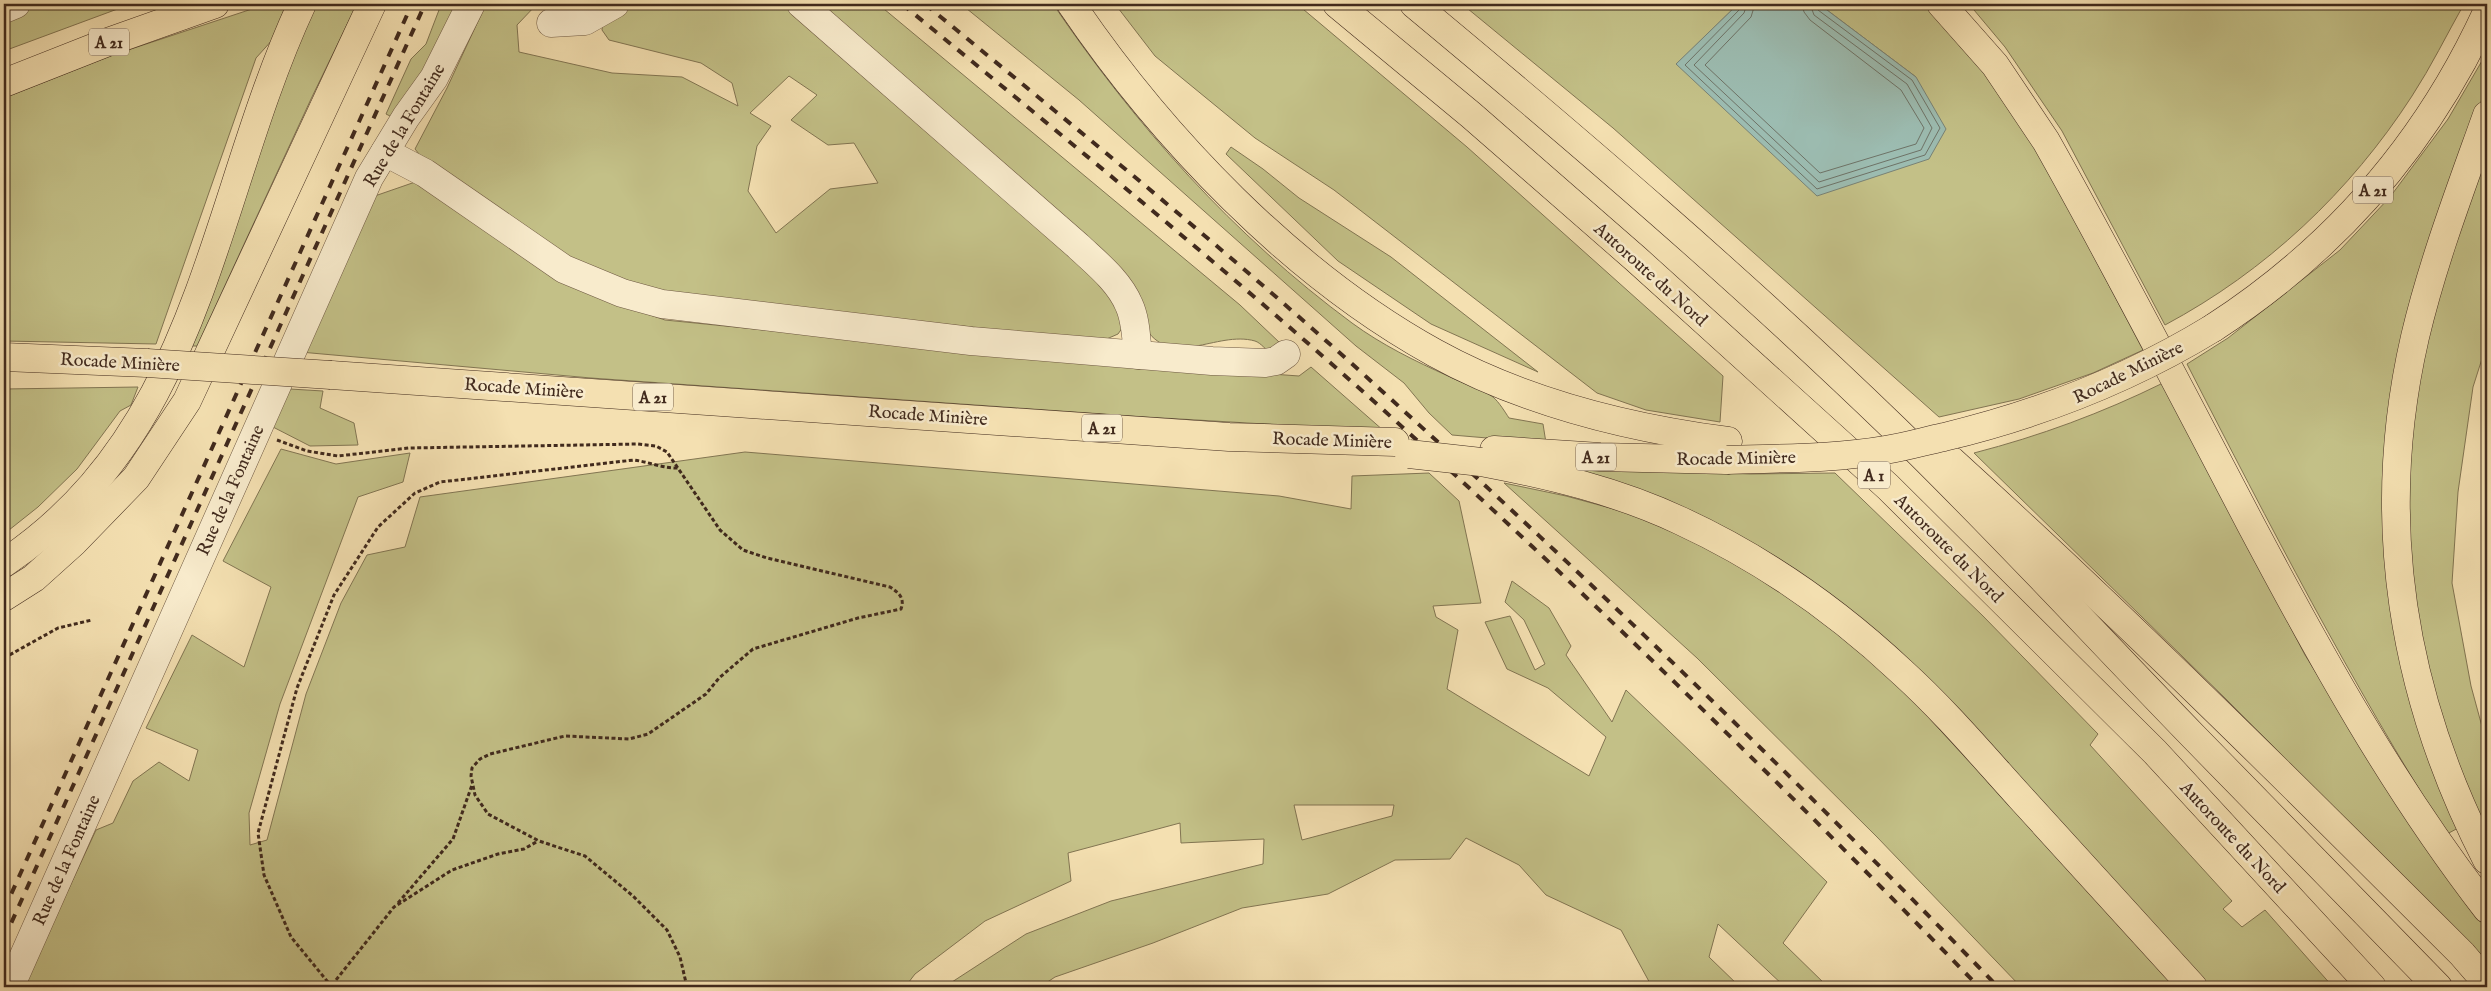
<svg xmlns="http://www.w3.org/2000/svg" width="2491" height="991" font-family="'IM FELL English',serif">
<rect width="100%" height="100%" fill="#f4e0b1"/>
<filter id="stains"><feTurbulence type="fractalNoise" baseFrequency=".004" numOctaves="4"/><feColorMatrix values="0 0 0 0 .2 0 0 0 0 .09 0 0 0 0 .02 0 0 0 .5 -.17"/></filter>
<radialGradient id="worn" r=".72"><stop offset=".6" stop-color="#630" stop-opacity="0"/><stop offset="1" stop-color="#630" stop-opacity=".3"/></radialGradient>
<g fill="#c3c087" stroke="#827552" fill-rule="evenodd">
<path d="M40,4H131L4,51V19Z"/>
<path d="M267,4H286L274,38L256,58L156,344L4,341V98L110,56Z"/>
<path d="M312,4H357L311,99L197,346H189Z"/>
<path d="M437,4H465L445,43L392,117L386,114L411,59L426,44L439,10Z"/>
<path d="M486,4H537L517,25L519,52L612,73L682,77L738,106L732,83L701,63L609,40L602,30L603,21L628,4H791L1102,278L1127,321L1118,334L1102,341L680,296L626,283L564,259L431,169L415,149L447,88ZM789,76L817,95L791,120L828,145L854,143L878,183L830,189L776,233L748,191L757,146L771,126L750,113Z"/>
<path d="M812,4H878L1240,305L1280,343L1270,353C1266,350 1261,343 1255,341C1216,330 1171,371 1144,326Z"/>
<path d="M961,4H1053C1135,125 1234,236 1352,323C1382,345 1415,361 1448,376C1462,383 1480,388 1493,397C1499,402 1505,412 1509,418L1543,424L1546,443L1452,435L1429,413L1404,383L1356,346L1079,100Z"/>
<path d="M1115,4H1297L1467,147L1723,376L1720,422L1646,410L1597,393L1334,190L1255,138L1155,56Z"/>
<path d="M1462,4H1738L1677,64L1916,77L1819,4H1923L1985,73L2044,162L2143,350L2093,373L2019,399L1939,417L1613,128Z"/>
<path d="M1969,4H2464C2447,34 2431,67 2412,96C2350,192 2266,271 2165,325L2062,131L2005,47Z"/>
<path d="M2486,54L2487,85L2462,154L2386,520L2460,827L2447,834C2351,683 2269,524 2187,364L2228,338L2340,250L2390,197L2448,119Z"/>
<path d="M1231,147L1263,169L1299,198L1391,257L1538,372L1431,324L1338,261L1226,154Z"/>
<path d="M2487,149V343L2473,387L2458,492L2452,583L2471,686L2487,745V834C2413,691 2388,515 2421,357C2436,286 2463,217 2487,149Z"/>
<path d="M421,180L595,296L665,320L1035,357L1299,376L1311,367L1384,431L1146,417L591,378L300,352L369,198Z"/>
<path d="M2163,383L2305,655L2415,831L2487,928V964L2226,699L1974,453C2040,436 2102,413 2163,383Z"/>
<path d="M138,387L131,405L120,411L77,469L38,507L4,534V389Z"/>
<path d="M290,389L323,391L320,408L354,423L358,445L310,446L271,426Z"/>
<path d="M281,449L336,464L410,453L403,482L358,497L280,704L249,813L250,845L267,840L306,694L341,603L367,555L405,547L420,497L745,452L1279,496L1351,509L1352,476L1429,473L1459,501L1481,603L1433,606L1436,617L1458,630L1447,689L1589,776L1606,737L1548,688L1507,669L1485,622L1510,616L1535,670L1545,664L1524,620L1505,602L1512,581L1549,608L1571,646L1566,655L1612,722L1626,690L1827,882L1783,943L1828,987H1785L1718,924L1709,957L1740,987H1652L1621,930L1546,895L1519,865L1466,838L1450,859L1395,860L1328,894L1242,908L1153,943L1055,977L1040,987H948L952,982L1026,934L1111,901L1263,864L1264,839L1181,843L1180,823L1068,853L1071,881L985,921L915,974L905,987H23L96,830L113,823L133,781L159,762L189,781L198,750L146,728L192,635L244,667L271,587L223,561ZM1294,805H1394L1392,816L1302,840Z"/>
<path d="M1584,469L1750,474L1835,473L1983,616L2098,734L2090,745L2232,901L2223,909L2242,927L2265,910L2333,987H2204L1858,620L1582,476Z"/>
<path d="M1504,483L1566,496L1632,514L1702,545L1779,585L1896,682L2176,987H2021L1877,837L1697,658Z"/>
</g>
<path fill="#9cbcb1" stroke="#788276" d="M1738,4H1819L1916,77L1946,129L1929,159L1817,196L1676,64Z"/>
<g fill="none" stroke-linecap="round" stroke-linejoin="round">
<g stroke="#6e7367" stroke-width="1">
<path d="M1741,4L1740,9L1685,65L1817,189L1925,155L1940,128L1912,80L1818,10L1816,4"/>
<path d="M1747,4L1744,13L1694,65L1819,182L1921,150L1932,128L1907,84L1814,15L1810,4"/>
<path d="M1755,4L1751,17L1705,65L1820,173L1916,144L1924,128L1901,90L1810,20L1804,12L1802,4"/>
</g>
<defs>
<g id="minor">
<path d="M801,4L1078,246C1096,263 1119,281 1129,305C1136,320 1136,338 1138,355"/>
<path d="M4,9L16,4"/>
<path d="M551,23L585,21L615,4"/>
<path d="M385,152L425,173L564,269L622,293L662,304L971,341L1212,361L1265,363L1276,361L1286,354"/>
<path d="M10,987L369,178L406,117L434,78L471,4"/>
</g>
<g id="highway">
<path d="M1071,4C1162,138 1292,274 1435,353C1524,402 1628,428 1728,441"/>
<path d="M1337,4L1471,115L1636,259L1888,487L2155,752L2372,987"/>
<path d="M1414,4C1579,141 1741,280 1895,429C1998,529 2094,634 2194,737C2275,821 2357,904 2438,987"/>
<path d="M1941,4L1995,65L2046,141C2117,267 2183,395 2250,523C2321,657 2394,789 2487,909"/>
<path d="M4,83L108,42L215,4"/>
<path d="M2487,115C2461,188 2433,261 2415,337C2373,519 2402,695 2487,860"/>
<path d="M2213,328C2335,249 2426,145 2487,12"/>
<path d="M4,357L147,363"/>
<path d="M331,375L1229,437L1395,442"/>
<path d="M1494,450L1600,457L1727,460"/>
<path d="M1945,457L1952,461C2127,620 2295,787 2462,954L2487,983"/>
<path d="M1481,462C1549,475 1618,491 1681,521C1763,559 1836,610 1902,672C1945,711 1982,755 2021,798C2079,861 2136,924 2193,987"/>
<path d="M4,563C203,430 210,202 302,4"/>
<path d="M4,597L34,578L74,542L136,478L187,401L372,4"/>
</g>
</defs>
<use href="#minor" stroke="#6e5842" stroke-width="29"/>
<use href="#highway" stroke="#412a1d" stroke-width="29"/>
<g stroke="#412a1d" stroke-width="3" stroke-dasharray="4 2.5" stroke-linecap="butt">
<path d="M277,440L307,451L338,456L409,448L638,444L656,446L667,452L720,530L743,550L767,558L890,587C899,593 905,598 901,609L858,618L753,649L719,678L706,694L648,734L629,739L565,736L490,754L480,759L472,768L471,776L475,795L488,814L539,841L585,856L633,896L667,930L680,957L687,987"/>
<path d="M4,658L58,628L92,620"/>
<path d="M398,903L453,839L472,785"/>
<path d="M332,985L394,907L452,870L498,854L524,849L538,841"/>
<path d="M333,985L353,987"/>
<path d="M332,987L291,937L264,875L258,833L297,688L334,595L378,527L415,493L440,482L634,460C649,462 665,469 679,468"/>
</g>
<use href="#minor" stroke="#f8ebcc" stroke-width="28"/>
<use href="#highway" stroke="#f4e0b1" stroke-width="28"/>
<g stroke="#412a1d" stroke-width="4" stroke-dasharray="9 9" stroke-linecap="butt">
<path d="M902,4C1053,128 1205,252 1351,381C1568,574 1777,779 1979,987"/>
<path d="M925,4C1072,125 1220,245 1361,372C1580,570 1793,775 1998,987"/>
<path d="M4,910L412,4"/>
<path d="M4,939L425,4"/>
</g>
<defs>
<g id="highway-bridge">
<path d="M147,363L331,375"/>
<path d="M1409,454L1481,462"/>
<path d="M1727,460C1779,458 1833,459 1885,450C1905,447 1925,441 1944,437C2040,414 2128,380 2213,328"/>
</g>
</defs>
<use href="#highway-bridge" stroke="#412a1d" stroke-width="29" stroke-linecap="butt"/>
<use href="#highway-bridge" stroke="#f4e0b1" stroke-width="28"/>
</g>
<g text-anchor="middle" stroke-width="5" stroke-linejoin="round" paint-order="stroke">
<g fill="#f8ebcc" stroke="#786452" stroke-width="1">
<rect x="89" y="28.5" width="40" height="27" rx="4"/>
<rect x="2353" y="176.5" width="40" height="27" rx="4"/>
<rect x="633" y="383.5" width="40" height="27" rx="4"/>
<rect x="1082" y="414.5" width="40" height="27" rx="4"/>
<rect x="1576" y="443.5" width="40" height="27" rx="4"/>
<rect x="1858" y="461.5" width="32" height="27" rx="4"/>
</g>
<g font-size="16" font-weight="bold" fill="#412a1d">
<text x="109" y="48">A 21</text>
<text x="2373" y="196">A 21</text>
<text x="653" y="403">A 21</text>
<text x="1102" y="434">A 21</text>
<text x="1596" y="463">A 21</text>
<text x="1874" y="481">A 1</text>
</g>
<g font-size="18" fill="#412a1d" stroke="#f8ebcc">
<text transform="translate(404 125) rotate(-59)" y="6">Rue de la Fontaine</text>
<text transform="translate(1651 274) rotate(42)" y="6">Autoroute du Nord</text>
<text transform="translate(120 362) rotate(3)" y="6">Rocade Minière</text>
<text transform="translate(2128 372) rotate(-26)" y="6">Rocade Minière</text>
<text transform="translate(524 388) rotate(4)" y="6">Rocade Minière</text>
<text transform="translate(928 415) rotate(4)" y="6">Rocade Minière</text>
<text transform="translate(1332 440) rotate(2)" y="6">Rocade Minière</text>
<text transform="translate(1736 458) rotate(-1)" y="6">Rocade Minière</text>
<text transform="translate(230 490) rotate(-66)" y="6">Rue de la Fontaine</text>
<text transform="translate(1949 548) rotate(45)" y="6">Autoroute du Nord</text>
<text transform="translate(2233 837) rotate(47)" y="6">Autoroute du Nord</text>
<text transform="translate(66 860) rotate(-66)" y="6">Rue de la Fontaine</text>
</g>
</g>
<rect width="2491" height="991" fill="none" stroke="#f4e0b1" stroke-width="20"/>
<rect x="5" y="5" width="2481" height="981" fill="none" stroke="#412a1d" stroke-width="2.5"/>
<rect x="10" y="10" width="2471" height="971" fill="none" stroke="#412a1d"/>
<rect width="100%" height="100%" filter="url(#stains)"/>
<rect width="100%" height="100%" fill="url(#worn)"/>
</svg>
